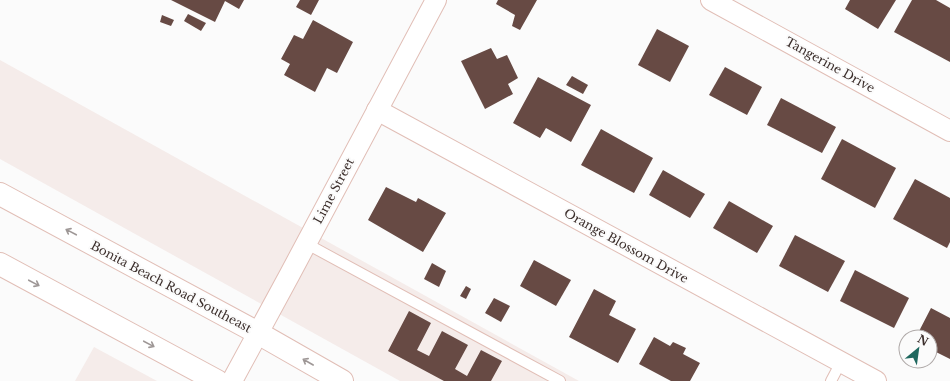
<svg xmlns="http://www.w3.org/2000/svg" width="950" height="381" font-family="'Libre Baskerville',serif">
<rect width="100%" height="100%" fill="#fbfbfb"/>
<g fill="#f5ecea">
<path d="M0,60L579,381H400L0,159Z"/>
<path d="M94,347L157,381H75Z"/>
</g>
<g fill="#674a44">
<path d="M171,0H244L239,9L225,1L215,22Z"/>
<path d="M300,0H319L311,15L296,7Z"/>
<path d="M498,0H537L520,30L512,26L515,15L496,4Z"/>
<path d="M850,0H896L878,29L845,9Z"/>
<path d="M912,0H936L950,8V62L894,32Z"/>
<path d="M188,14L206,23L201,31L184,21Z"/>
<path d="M162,15L174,20L171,26L160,22Z"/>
<path d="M313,20L353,42L337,73L327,68L315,92L284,75L290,64L281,59L294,35L303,39Z"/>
<path d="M657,29L689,46L670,82L638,65Z"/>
<path d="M491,48L497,59L507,55L518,78L508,84L513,94L485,109L461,61Z"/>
<path d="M725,67L762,87L747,115L709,95Z"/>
<path d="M572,76L588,85L583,94L566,85Z"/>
<path d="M538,77L591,105L571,142L546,128L540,138L513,123Z"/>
<path d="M781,98L836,127L822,153L767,125Z"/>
<path d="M601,129L653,158L634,193L581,165Z"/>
<path d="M842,139L896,168L875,208L821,179Z"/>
<path d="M663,170L705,194L690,218L649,195Z"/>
<path d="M915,179L950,198V242L947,248L893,219Z"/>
<path d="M386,187L416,202L418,198L446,213L423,252L368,220Z"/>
<path d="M729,201L773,226L757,253L713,228Z"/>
<path d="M795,235L845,261L828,292L779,266Z"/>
<path d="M534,260L571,280L556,306L520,286Z"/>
<path d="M432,263L446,271L439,287L424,279Z"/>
<path d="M855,270L909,298L894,328L840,301Z"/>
<path d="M466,286L471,289L466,299L460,296Z"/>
<path d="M594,289L616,301L609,315L636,329L618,363L569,337Z"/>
<path d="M494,298L510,306L501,322L485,313Z"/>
<path d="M931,308L950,318V359L930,349V337H916Z"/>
<path d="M409,311L431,323L417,350L429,356L442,331L468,345L455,369L467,376L481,350L502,361L491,381H444L388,351Z"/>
<path d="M654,337L670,346L673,342L686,348L683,354L700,363L690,381H671L639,364Z"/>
</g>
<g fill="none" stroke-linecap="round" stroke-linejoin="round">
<defs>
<g id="service">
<path d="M307,244L560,381"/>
<path d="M831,381L841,362"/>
</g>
<g id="minor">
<path d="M711,0L950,131"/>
<path d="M377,110L876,381"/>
<path d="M232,381L290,274L436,0"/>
</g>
<g id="primary">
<path d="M0,194L258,333L342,381"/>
<path d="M0,264L217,381"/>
</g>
</defs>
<use href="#service" stroke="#e1beb6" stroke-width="12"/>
<use href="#minor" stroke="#e1beb6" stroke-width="22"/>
<use href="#primary" stroke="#e1beb6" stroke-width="24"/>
<use href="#service" stroke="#fff" stroke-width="10"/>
<use href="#minor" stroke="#fff" stroke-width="20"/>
<use href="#primary" stroke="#fff" stroke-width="22"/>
</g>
<defs><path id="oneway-shaft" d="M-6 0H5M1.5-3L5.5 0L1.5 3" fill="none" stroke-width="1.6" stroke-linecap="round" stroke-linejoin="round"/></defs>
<g stroke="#9e9796">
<use href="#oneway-shaft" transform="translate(71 232) rotate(-152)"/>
<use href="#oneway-shaft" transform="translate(34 283) rotate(28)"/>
<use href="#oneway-shaft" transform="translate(149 344) rotate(28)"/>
<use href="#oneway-shaft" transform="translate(308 362) rotate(-150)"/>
</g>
<g text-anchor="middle" stroke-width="4" stroke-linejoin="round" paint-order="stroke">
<g font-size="12" fill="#3c2f2c" stroke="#fbfbfb">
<text transform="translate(830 65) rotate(29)" y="4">Tangerine Drive</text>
<text transform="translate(334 191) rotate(-62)" y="4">Lime Street</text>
<text transform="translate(626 246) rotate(29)" y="4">Orange Blossom Drive</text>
<text transform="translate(171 287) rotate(28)" y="4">Bonita Beach Road Southeast</text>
</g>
</g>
<g transform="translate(918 349) rotate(29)"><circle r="19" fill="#fbfbfb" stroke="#afa9a8"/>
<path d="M0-3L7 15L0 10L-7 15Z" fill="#1f685f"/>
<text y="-6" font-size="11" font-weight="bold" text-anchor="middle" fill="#3c2f2c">N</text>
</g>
</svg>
